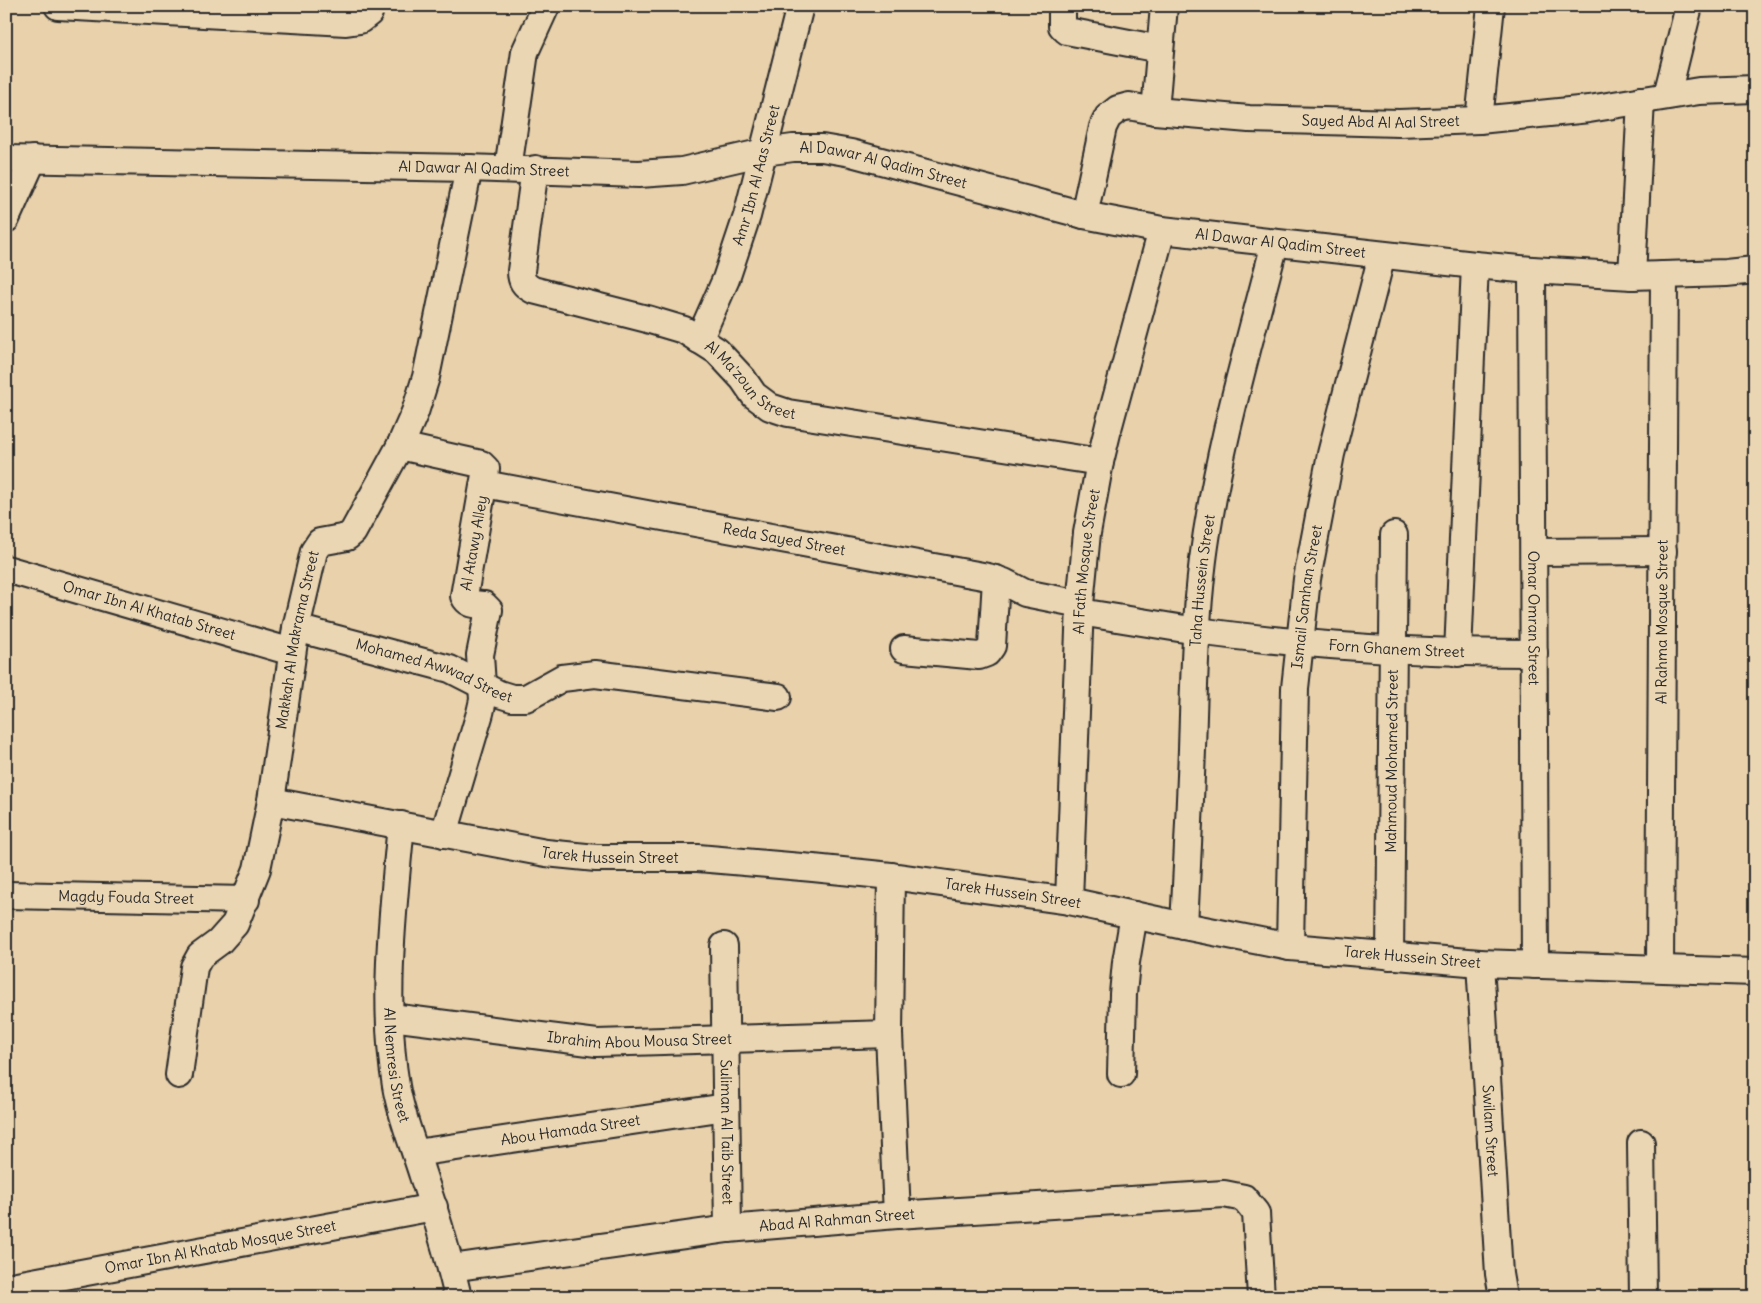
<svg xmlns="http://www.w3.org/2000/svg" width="1761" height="1303" font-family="Delius,sans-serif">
<rect width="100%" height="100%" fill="#e8d1ab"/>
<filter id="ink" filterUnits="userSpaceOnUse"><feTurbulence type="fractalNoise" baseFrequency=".02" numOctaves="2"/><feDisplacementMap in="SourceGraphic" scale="10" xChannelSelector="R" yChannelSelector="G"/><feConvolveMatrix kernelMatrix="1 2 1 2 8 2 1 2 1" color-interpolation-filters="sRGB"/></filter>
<g filter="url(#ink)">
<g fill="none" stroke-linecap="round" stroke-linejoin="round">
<defs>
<g id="minor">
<path d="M58,6L346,22L360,20L369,13L370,6"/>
<path d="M1062,6V26L1067,31L1160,49"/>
<path d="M1667,95L1689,6"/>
<path d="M1155,111L1164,6"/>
<path d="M1479,120L1491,6"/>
<path id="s1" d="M6,159L469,168L639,174L682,171L764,152L793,148H822L851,153L1084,215L1162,230L1475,265L1532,270L1632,276L1726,273L1755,270"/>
<path d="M508,169L525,52L546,6"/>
<path id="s2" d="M535,169L521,271C521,281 524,285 533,290L647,319L684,330L717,351L743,379L754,395L770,407L788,413L1100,462"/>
<path id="s3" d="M1084,215L1103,127L1108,117L1118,109L1129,106L1155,111L1249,119L1399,123L1479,120L1589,109L1699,91L1755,89"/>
<path d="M6,219L33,159"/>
<path id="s4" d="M1532,270L1535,965"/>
<path d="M1632,276L1641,100"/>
<path id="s5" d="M699,340L726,279L747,216L800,6"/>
<path d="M400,446L481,464L486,469L464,596C468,605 475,604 484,605L489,610L480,655L483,700L480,713L444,834"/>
<path id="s6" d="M484,484L988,577L1004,582L1025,593L1080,604"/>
<path d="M1534,552L1663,551"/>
<path id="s7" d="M6,569L292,652"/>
<path id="s8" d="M1080,612C1119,618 1158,625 1197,631C1309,646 1421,653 1534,653"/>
<path id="s9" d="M296,628L450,669L499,694L512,698H526L562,678L595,674L778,697"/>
<path d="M904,649L979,656L987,653L992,646L996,579"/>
<path d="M1458,653L1475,265"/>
<path id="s10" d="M271,801L546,853L596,858H698L813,868L891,876L1069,901L1184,926L1290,947L1480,963L1755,972"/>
<path id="s11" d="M401,825C393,908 382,1004 396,1086C401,1116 413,1144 422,1173C436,1214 448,1255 458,1297"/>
<path d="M891,876L889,1034L897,1215"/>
<path id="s12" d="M6,895L246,900"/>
<path id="s13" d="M1069,901L1080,604L1087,533L1100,462L1109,425L1162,230"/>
<path id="s14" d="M1184,926C1187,867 1190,808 1192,749C1194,685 1195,623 1203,560C1217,452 1248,348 1275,243"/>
<path id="s15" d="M724,946L728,1229"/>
<path id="s16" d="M1290,947L1295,688L1307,579L1331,454L1382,255"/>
<path id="s17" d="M1390,956L1394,535"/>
<path id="s18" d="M1480,963L1499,1274L1503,1297"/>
<path id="s19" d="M1660,968L1664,275"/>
<path id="s20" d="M391,1017L597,1043L889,1034"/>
<path d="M1121,1074L1123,994L1126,962L1134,915"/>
<path id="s21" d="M179,1075L194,967L200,956L219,942L235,924L257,869L271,801L296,628L314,551L320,542L347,537L353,532L400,446L415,412L426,377L469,168"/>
<path d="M1641,1143L1643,1297"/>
<path id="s22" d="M416,1153L726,1107"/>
<path id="s23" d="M451,1268L728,1229L897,1215L1224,1194L1244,1198L1256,1213L1261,1297"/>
<path id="s24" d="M6,1287L434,1207"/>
</g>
</defs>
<use href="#minor" stroke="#2b2b2b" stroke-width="30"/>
<use href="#minor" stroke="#ebd6b4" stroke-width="26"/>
</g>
</g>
<g text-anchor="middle" stroke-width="4" stroke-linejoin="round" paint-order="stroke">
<g font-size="15" fill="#2b2b2b" stroke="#ebd6b4">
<text dy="5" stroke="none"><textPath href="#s3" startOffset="378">Sayed Abd Al Aal Street</textPath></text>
<text dy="5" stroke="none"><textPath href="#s1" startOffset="882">Al Dawar Al Qadim Street</textPath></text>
<text dy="5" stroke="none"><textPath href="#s1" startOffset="478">Al Dawar Al Qadim Street</textPath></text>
<text dy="5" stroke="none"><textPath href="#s5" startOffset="175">Amr Ibn Al Aas Street</textPath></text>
<text dy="5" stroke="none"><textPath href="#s1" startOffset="1288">Al Dawar Al Qadim Street</textPath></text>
<text dy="5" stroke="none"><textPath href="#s2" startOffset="368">Al Ma'zoun Street</textPath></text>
<text dy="5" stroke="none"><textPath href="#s6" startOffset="305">Reda Sayed Street</textPath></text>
<text transform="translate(474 543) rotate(-80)" y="5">Al Atawy Alley</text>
<text dy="5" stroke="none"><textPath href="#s13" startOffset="340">Al Fath Mosque Street</textPath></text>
<text dy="5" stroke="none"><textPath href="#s14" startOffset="346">Taha Hussein Street</textPath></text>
<text dy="5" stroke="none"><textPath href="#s16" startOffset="351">Ismail Samhan Street</textPath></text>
<text dy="5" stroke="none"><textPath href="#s7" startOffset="149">Omar Ibn Al Khatab Street</textPath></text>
<text dy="5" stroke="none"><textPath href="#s4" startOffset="348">Omar Omran Street</textPath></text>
<text dy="5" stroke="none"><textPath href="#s19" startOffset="346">Al Rahma Mosque Street</textPath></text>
<text dy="5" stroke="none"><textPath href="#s21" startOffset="461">Makkah Al Makrama Street</textPath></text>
<text dy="5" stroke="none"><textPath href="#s8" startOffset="319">Forn Ghanem Street</textPath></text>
<text dy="5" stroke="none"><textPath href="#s9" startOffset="145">Mohamed Awwad Street</textPath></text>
<text dy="5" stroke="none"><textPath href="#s17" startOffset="195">Mahmoud Mohamed Street</textPath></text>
<text dy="5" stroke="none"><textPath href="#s10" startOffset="344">Tarek Hussein Street</textPath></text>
<text dy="5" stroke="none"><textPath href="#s10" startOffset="749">Tarek Hussein Street</textPath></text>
<text dy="5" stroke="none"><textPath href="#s12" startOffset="120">Magdy Fouda Street</textPath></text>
<text dy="5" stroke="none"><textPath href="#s10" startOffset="1154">Tarek Hussein Street</textPath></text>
<text dy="5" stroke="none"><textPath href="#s20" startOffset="250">Ibrahim Abou Mousa Street</textPath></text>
<text dy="5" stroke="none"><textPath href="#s11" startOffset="241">Al Nemresi Street</textPath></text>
<text dy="5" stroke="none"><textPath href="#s22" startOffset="156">Abou Hamada Street</textPath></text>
<text dy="5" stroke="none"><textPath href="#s18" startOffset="168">Swilam Street</textPath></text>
<text dy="5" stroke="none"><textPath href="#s15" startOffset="186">Suliman Al Taib Street</textPath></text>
<text dy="5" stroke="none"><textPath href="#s23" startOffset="389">Abad Al Rahman Street</textPath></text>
<text dy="5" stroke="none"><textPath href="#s24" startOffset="218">Omar Ibn Al Khatab Mosque Street</textPath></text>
</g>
</g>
<rect width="1761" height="1303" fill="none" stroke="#ebd6b4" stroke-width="25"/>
<rect x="12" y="12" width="1736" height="1278" fill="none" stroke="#2b2b2b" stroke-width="2" filter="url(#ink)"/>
</svg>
